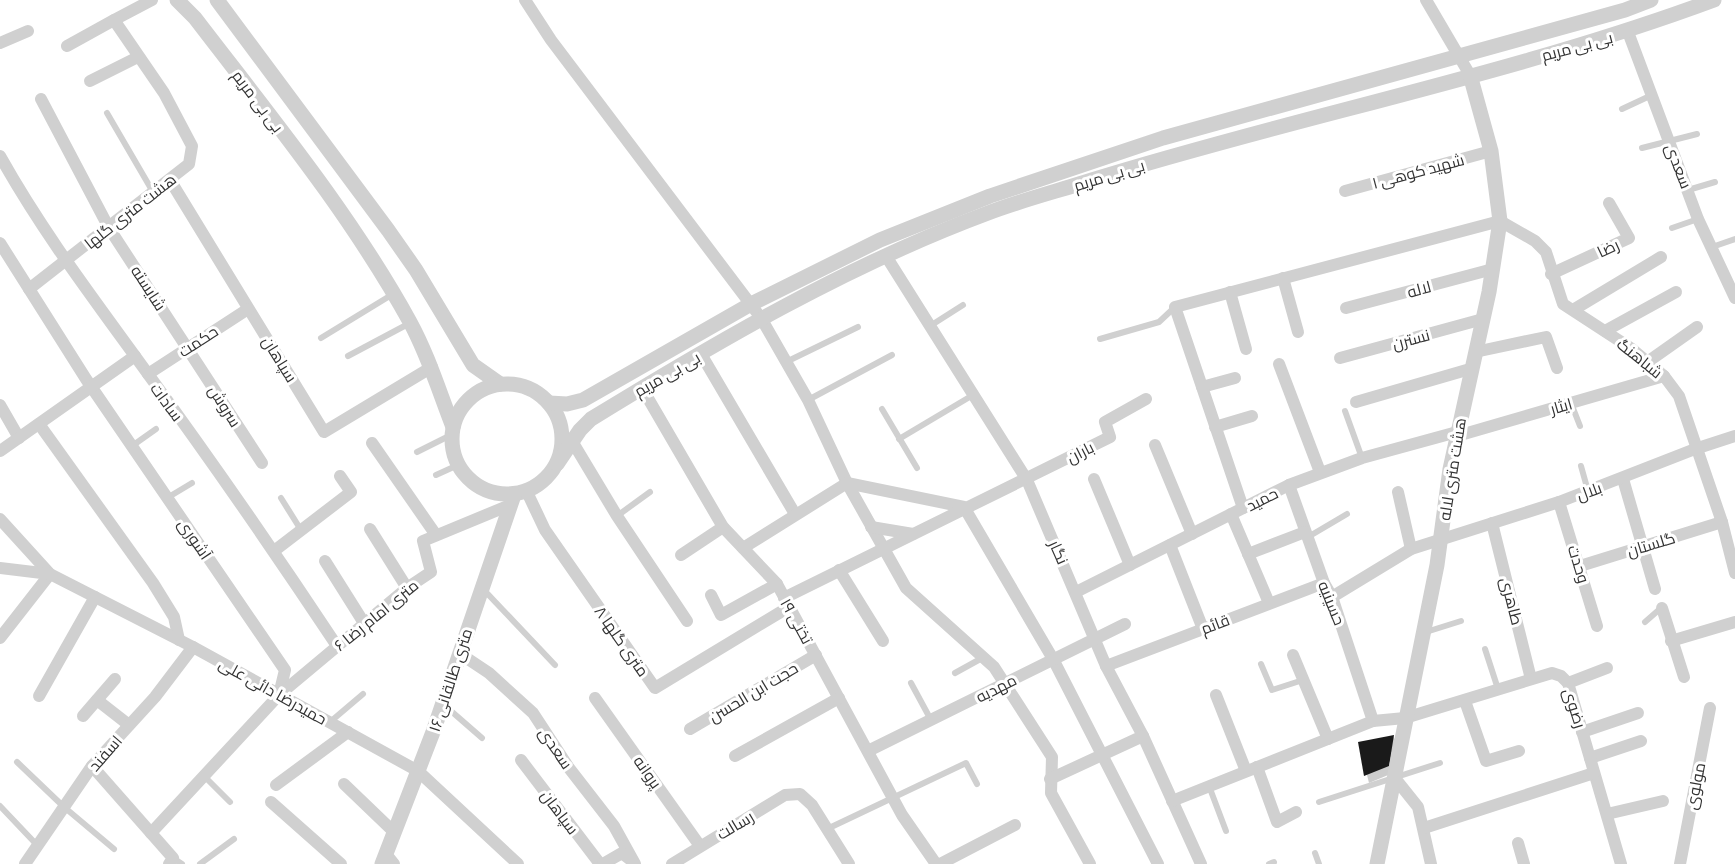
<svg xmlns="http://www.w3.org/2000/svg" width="1735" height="864" font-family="'Source Sans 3',Cairo,sans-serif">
<rect width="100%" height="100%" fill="#fff"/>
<path fill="#0003" d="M1393,736L1397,743L1393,773L1369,783L1359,743Z"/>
<path fill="#1a1a1a" d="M1394,735L1389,766L1364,776L1358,742Z"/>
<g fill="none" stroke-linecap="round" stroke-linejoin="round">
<g stroke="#d0d0d0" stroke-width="6">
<path d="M1622,109L1652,95"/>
<path d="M107,113L153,192"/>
<path d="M1642,148L1697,134"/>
<path d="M1688,190L1715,182"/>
<path d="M1672,228L1698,219"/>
<path d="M1712,247L1735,239"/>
<path d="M930,326L963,305"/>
<path d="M321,338L393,294"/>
<path d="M1100,339L1159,322L1175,307"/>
<path d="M348,356L410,323"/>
<path d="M786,362L858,327"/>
<path d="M808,400L892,355"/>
<path d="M1571,403L1580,426"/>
<path d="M882,409L917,468"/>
<path d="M1345,411L1362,458"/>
<path d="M899,439L973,395"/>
<path d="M132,446L156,429"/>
<path d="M417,452L451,435"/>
<path d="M1581,466L1588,491"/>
<path d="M436,475L458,465"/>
<path d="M167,498L192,483"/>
<path d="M281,498L301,530"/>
<path d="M617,516L650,492"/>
<path d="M1308,537L1347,514"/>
<path d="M483,589L555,665"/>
<path d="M1645,622L1661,608"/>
<path d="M1426,632L1461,621"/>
<path d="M1485,649L1498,689"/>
<path d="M1261,664L1272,690L1303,680"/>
<path d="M955,673L984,657"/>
<path d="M911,683L931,720"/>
<path d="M443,704L482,738"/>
<path d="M330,722L363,694"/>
<path d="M17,762L64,807L114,849"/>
<path d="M204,776L230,802"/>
<path d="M1209,786L1226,831"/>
<path d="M1319,802L1440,763"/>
<path d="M0,806L37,845"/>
<path d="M827,829L966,763L977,784"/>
<path d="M1315,853L1319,864"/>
<path d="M173,858L182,864"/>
<path d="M200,864L234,839"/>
<path d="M1269,864L1274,862"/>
</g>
<g stroke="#d0d0d0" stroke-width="12">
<path d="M525,0L551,40L761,318L808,400L847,483L906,588L994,667L1052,757L1051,793L1090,864"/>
<path d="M1426,0L1470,75"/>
<path d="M114,20L152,0"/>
<path d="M1628,32L1698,219L1735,298"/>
<path d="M0,43L28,31"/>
<path d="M90,81L138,57"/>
<path d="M41,99L109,228L262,463"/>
<path d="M0,156C43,233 96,302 148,374C213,463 276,554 337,646"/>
<path d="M170,180L324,432L432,367"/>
<path d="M1345,191L1491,151"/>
<path d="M0,243L86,379L285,670L279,695"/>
<path d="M886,256L1027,480L1106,666L1143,736L1201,864"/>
<path d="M1551,274L1629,238L1609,203"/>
<path d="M1283,278L1298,332"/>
<path d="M29,289L189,164L192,146L164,93L114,20L67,46"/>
<path d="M1230,292L1246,349"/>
<path d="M1346,308L1493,269"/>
<path d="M1573,310L1661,257"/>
<path d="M1605,331L1676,292"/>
<path d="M1475,352L1546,337L1557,368"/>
<path d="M701,354L795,514"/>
<path d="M1340,358L1483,319"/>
<path d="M1646,363L1697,327"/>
<path d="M1279,364L1320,472"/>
<path d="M148,374L248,309"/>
<path d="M1202,387L1235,378"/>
<path d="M642,388L723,527L777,584L902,815L936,864"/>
<path d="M1356,402L1470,369"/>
<path d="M0,405L19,438"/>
<path d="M39,424L153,583L174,617L179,640"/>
<path d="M1215,427L1252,416"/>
<path d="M1457,436L1664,376"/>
<path d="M572,441L617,516L687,621"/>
<path d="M372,443L436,535"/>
<path d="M1155,445L1192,534"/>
<path d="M0,451L135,356"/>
<path d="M1094,479L1130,565"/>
<path d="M1623,479L1655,589"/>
<path d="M1289,485L1324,583L1332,597L1373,721"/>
<path d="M527,492L545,530L655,688L789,607"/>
<path d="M1398,492L1411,549"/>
<path d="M1559,502L1597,626"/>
<path d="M1243,508L1175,307L1500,221L1535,241L1546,252L1563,304L1632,349L1664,376L1679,396L1722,522L1735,573"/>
<path d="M1231,514L1269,603"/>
<path d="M0,519L50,574L0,638"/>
<path d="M1492,523L1531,679"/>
<path d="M871,527L913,534"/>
<path d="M370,529L407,588"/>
<path d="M1170,545L1203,629"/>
<path d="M743,548L847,483L964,507L1053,659L1158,864"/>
<path d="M274,551L351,492L340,476"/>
<path d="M1248,554L1305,532"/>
<path d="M681,555L723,527"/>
<path d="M325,561L364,623"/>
<path d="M1580,566L1722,522"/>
<path d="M0,568L50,574L193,647L418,771L518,864"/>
<path d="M839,570L883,641"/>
<path d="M1076,592L1289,485L1362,458L1457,432"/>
<path d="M711,595L721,615L777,584"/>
<path d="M1332,597L1411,549L1559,502L1695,449L1735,436"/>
<path d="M784,598L1110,437L1105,422L1146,399"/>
<path d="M1662,608L1684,677"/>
<path d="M1671,641L1735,622"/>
<path d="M459,653L489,673L533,713L569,768L614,826L635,864"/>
<path d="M1293,655L1328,739"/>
<path d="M1106,666L1324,583"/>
<path d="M1568,683L1607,668"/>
<path d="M1216,695L1246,771"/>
<path d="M39,696L95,597"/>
<path d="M595,698L700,846"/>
<path d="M97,700L129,725"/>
<path d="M1465,701L1486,761L1519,751"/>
<path d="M83,716L115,679"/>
<path d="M690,729L816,655"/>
<path d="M1582,732L1638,713"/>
<path d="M868,751L1125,624"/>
<path d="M735,756L839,698"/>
<path d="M1590,758L1641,741"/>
<path d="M521,760L600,864"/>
<path d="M92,766L173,858L169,864"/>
<path d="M1257,767L1277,822L1296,812"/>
<path d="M1394,777L1418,807L1431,864"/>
<path d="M1050,779L1143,736"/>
<path d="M344,784L394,832"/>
<path d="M276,785L348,732"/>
<path d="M1172,801L1373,721L1405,718L1552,673L1561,676L1568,683L1621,864"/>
<path d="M271,802L341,864"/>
<path d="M1607,814L1663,801"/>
<path d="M1424,828L1594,773"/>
<path d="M151,833L279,695L407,588L431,572L423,541L510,505"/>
<path d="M1518,843L1524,864"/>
<path d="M386,854L394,864"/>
<path d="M25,864L92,766L155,697L193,647"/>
<path d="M603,864L622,853L632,861"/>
<path d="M672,864L785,795L800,794L812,805L849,864"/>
<path d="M940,864L1015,825"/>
<path d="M1680,864L1710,708"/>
</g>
<g stroke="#d0d0d0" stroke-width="15">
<path d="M177,0L195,18C270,116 350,213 410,322C428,355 439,391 453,427"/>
<path d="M217,0L388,230L416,270L473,365L500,384"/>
<circle cx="507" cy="439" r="55"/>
<path d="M549,403L567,404L583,400L751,304L880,240L990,196L1163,138L1625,10L1651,0"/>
<path d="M557,464L580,430L591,419C718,341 848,265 988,213C1022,200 1058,191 1092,180C1298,116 1512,75 1714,0"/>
<path d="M382,864L433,732L514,495"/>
<path d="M1377,864L1437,565L1450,469L1489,292L1500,221L1491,151L1470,75"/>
</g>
</g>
<g text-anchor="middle" stroke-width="6" stroke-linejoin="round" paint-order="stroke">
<g font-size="16" fill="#333" stroke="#fff">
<text transform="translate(1577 46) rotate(-15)" y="6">بی بی مریم</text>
<text transform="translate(258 101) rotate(53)" y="6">بی بی مریم</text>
<text transform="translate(1679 166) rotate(69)" y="6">سعدی</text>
<text transform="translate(1418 171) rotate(-15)" y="6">شهید کوهی ۱</text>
<text transform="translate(1109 175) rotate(-17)" y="6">بی بی مریم</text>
<text transform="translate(130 211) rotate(-38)" y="6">هشت متری گلها</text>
<text transform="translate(1608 248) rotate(-25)" y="6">رضا</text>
<text transform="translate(149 288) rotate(57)" y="6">شایسته</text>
<text transform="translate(1419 289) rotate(-15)" y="6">لاله</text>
<text transform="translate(1411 339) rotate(-15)" y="6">نسترن</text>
<text transform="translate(198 341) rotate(-33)" y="6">حکمت</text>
<text transform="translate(1640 358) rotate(39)" y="6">شباهنگ</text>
<text transform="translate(280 359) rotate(58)" y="6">سپاهان</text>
<text transform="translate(667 374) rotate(-30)" y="6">بی بی مریم</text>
<text transform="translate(167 402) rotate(54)" y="6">سادات</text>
<text transform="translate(225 406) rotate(58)" y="6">سروش</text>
<text transform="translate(1561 406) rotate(-16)" y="6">ایثار</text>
<text transform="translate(1080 452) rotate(-27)" y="6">باران</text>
<text transform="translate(1452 469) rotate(-81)" y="6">هشت متری لاله</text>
<text transform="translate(1589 491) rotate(-20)" y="6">بلال</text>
<text transform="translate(1262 499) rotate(-27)" y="6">حمید</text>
<text transform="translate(195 539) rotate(56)" y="6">آشوری</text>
<text transform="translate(1651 544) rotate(-17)" y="6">گلستان</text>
<text transform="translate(1059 552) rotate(66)" y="6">نگار</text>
<text transform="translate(1579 564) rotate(73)" y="6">وحدت</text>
<text transform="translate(1512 601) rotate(76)" y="6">طاهری</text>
<text transform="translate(1332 603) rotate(68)" y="6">حسینیه</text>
<text transform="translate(376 615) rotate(-39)" y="6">۶ متری امام رضا</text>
<text transform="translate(797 621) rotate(61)" y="6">تختی ۱۹</text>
<text transform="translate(1215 624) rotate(-21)" y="6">قائم</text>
<text transform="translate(622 641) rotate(55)" y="6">۸ متری گلها</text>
<text transform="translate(450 680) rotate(-72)" y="6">۱۶ متری طالقانی</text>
<text transform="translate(996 688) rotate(-27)" y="6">مهدیه</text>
<text transform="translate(273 691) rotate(29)" y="6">حمیدرضا دائی علی</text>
<text transform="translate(753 692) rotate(-31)" y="6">حجت ابن الحسن</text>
<text transform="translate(1575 708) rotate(72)" y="6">رضوی</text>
<text transform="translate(556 748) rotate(56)" y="6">سعدی</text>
<text transform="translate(105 753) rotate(-49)" y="6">اسفند</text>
<text transform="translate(648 772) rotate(55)" y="6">پروانه</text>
<text transform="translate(1695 786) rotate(-79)" y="6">مولوی</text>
<text transform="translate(560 812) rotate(53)" y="6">سپاهان</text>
<text transform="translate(735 825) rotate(-31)" y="6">رسالت</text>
</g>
</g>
</svg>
